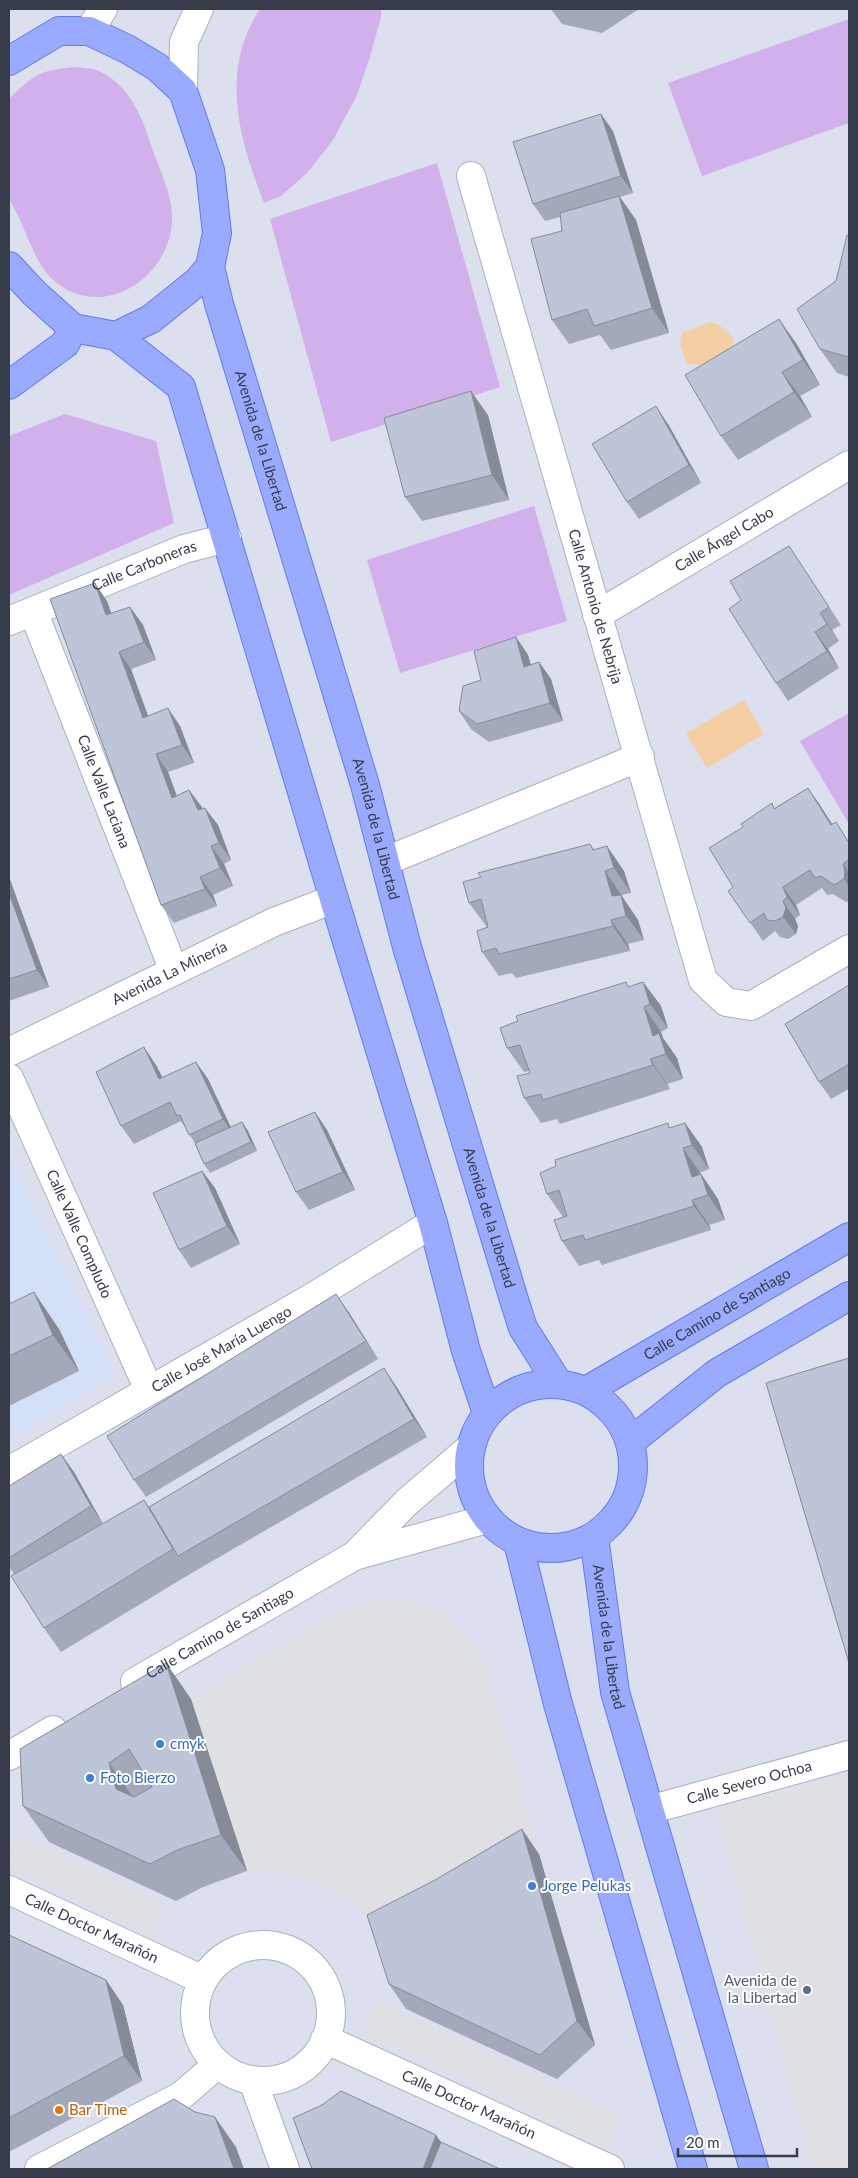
<svg xmlns="http://www.w3.org/2000/svg" width="858" height="2178" font-family="Lato,sans-serif">
<rect width="100%" height="100%" fill="#eaecf6"/>
<rect fill="#dbdfee" x="9" y="9" width="840" height="2160"/>
<path fill="#d4dff8" d="M9,1157L115,1374L9,1438Z"/>
<g fill="#d2b0ec">
<path d="M260,9H381V17L369,60L357,95L333,140L307,173L281,196L264,203C239,139 219,71 260,9Z"/>
<path d="M849,19V123L702,176L668,83Z"/>
<path d="M76,67C83,68 93,68 99,71C127,84 140,112 149,139C157,165 174,195 172,223C167,282 98,323 51,278C36,263 28,237 19,218C16,211 11,204 9,197C7,190 9,179 9,171C9,147 8,123 9,99C34,74 41,70 76,67Z"/>
<path d="M437,163L500,387L331,442L270,219Z"/>
<path d="M65,414L156,441L174,523L9,595V436Z"/>
<path d="M534,506L567,621L400,673L367,560Z"/>
<path d="M849,713V824L800,741Z"/>
</g>
<g fill="#dee0e4">
<path d="M376,1599L406,1600L439,1612L465,1633L476,1648L484,1663L539,1854L374,1924L361,1910L323,1886L304,1877L284,1873L247,1871L191,1699L331,1616L352,1605Z"/>
<path d="M849,1772V2169H813L717,1810Z"/>
<path d="M19,1834L164,1904L149,1935L9,1867V1856Z"/>
<path d="M375,2001L621,2116L608,2146L362,2031Z"/>
</g>
<g fill="#f5cea3">
<path d="M710,322L719,325L734,338L730,353C714,361 704,368 686,363L680,343L682,333Z"/>
<path d="M744,700L764,734L707,768L686,733Z"/>
</g>
<g fill="none" stroke-linecap="round" stroke-linejoin="round">
<defs>
<g id="minor">
<path d="M89,31L103,9"/>
<path d="M183,91L184,42L199,9"/>
<path id="s1" d="M471,176L703,980L726,1002L751,1006L849,949"/>
<path id="s2" d="M33,611L174,971"/>
<path id="s3" d="M597,615L849,465"/>
<path id="s4" d="M9,621L184,549L227,538"/>
<path d="M386,861L640,757"/>
<path id="s5" d="M9,1052L274,922L334,899"/>
<path id="s6" d="M9,1078L149,1390"/>
<path id="s7" d="M9,1471L313,1297L433,1223"/>
<path d="M355,1555L407,1502L470,1448"/>
<path id="s8" d="M135,1682L354,1556L487,1519"/>
<path d="M9,1756L53,1730"/>
<path id="s9" d="M649,1810L849,1755"/>
<path id="s10" d="M9,1890L203,1980"/>
<circle cx="263" cy="2013" r="68"/>
<path id="s11" d="M325,2039L610,2169"/>
<path d="M253,2081L285,2169"/>
<path d="M39,2169L181,2096L218,2064"/>
</g>
<g id="major">
<path d="M9,61L59,31H89L127,49L157,67L183,91L210,170L217,233L210,267L197,282L151,319L116,336L73,328L34,293L9,266"/>
<path id="s12" d="M210,267L219,304L365,785L407,947L515,1303L523,1328L558,1383"/>
<path d="M116,336L181,387L334,899L433,1223L466,1351L487,1413"/>
<path d="M9,385L65,344L73,328"/>
<circle cx="551" cy="1466" r="82"/>
<path id="s13" d="M586,1391L849,1237"/>
<path d="M630,1442L717,1373L849,1296"/>
<path id="s14" d="M594,1537L615,1692L754,2169"/>
<path d="M518,1542L558,1704L693,2169"/>
</g>
</defs>
<use href="#minor" stroke="#abb0c2" stroke-width="30"/>
<use href="#major" stroke="#627bec" stroke-width="30"/>
<use href="#minor" stroke="#fff" stroke-width="28"/>
<use href="#major" stroke="#9af" stroke-width="28"/>
</g>
<g fill="#a3a9ba">
<path d="M551,9H639L602,33L562,24Z"/>
<path d="M613,131L633,193L620,197L636,220L669,333L611,350L600,335L569,344L552,320L562,231L560,217L545,221L533,204Z"/>
<path d="M849,235V377L837,373L820,349L836,281Z"/>
<path d="M796,343L820,385L800,396L812,417L738,460L721,436Z"/>
<path d="M488,415L509,500L422,521L405,497Z"/>
<path d="M668,424L701,483L639,519L627,502Z"/>
<path d="M789,546L841,625L832,630L839,641L828,649L839,668L788,701L776,683L741,600Z"/>
<path d="M107,601L111,613L130,607L143,625L156,660L131,669L148,716L180,726L194,763L168,772L177,796L189,790L202,809L218,825L231,860L224,864L233,886L213,895L217,906L174,923L161,905Z"/>
<path d="M516,637L528,655L531,665L539,662L551,679L563,721L489,742L471,729L459,711L481,680Z"/>
<path d="M808,788L832,824L849,841V901L846,902L833,894L827,895L822,888L796,905L800,915L795,919L798,926L796,934L788,939L780,937L775,931L763,941L728,891L733,887L743,827Z"/>
<path d="M590,844L594,850L624,871L631,893L622,895L623,898L638,920L644,940L628,944L630,951L516,978L512,973L499,976L482,952L488,927H487L469,903Z"/>
<path d="M9,877L49,987L9,1001Z"/>
<path d="M643,982L661,1006L668,1028L661,1032L663,1038L677,1058L683,1079L667,1084L670,1089L560,1124L557,1119L541,1123L524,1098L530,1073L529,1071L524,1072L507,1048L630,987Z"/>
<path d="M849,985V1089L831,1099L819,1082Z"/>
<path d="M156,1065L162,1077L208,1079L231,1127L242,1122L248,1131L257,1151L210,1173L204,1164L195,1143L181,1121L134,1144L121,1126Z"/>
<path d="M315,1112L327,1130L355,1190L309,1210L296,1192Z"/>
<path d="M685,1123L702,1147L709,1169L700,1173L701,1174L718,1199L725,1220L709,1225L711,1230L602,1265L599,1260L579,1266L562,1241L563,1217L547,1194L671,1128Z"/>
<path d="M202,1171L215,1188L240,1244L191,1268L179,1250Z"/>
<path d="M9,1298L11,1303L59,1329L79,1371L9,1406Z"/>
<path d="M348,1311L378,1359L146,1497L134,1480Z"/>
<path d="M396,1386L427,1437L190,1574L61,1652L44,1628L14,1574L9,1567V1486L74,1472L103,1524L144,1500L149,1507Z"/>
<path d="M166,1663L191,1699L247,1871L203,1887L176,1901L49,1842L23,1806Z"/>
<path d="M539,1854L595,2045L557,2079L406,2009L389,1984Z"/>
<path d="M9,1935L106,1980L123,2005L142,2081L9,2152Z"/>
</g>
<g fill="#858a97">
<path d="M601,114L613,131L633,193L621,176Z"/>
<path d="M619,196L636,220L669,333L652,308Z"/>
<path d="M779,319L796,343L820,385L803,360Z"/>
<path d="M782,372L800,396L812,417L794,392Z"/>
<path d="M471,391L488,415L509,500L492,475Z"/>
<path d="M656,406L668,424L701,483L689,465Z"/>
<path d="M95,583L107,601L118,633L106,615Z"/>
<path d="M130,607L143,625L156,660L144,642Z"/>
<path d="M820,613L832,630L839,641L827,624Z"/>
<path d="M815,632L828,649L839,668L827,651Z"/>
<path d="M516,637L528,655L536,685L524,667Z"/>
<path d="M119,652L131,669L155,735L143,718Z"/>
<path d="M539,662L551,679L563,721L550,703Z"/>
<path d="M168,708L180,726L194,763L182,745Z"/>
<path d="M156,754L168,772L184,816L172,798Z"/>
<path d="M808,788L820,805L844,843L831,825Z"/>
<path d="M189,790L202,807L210,828L198,810Z"/>
<path d="M205,808L218,825L231,860L219,843Z"/>
<path d="M211,846L224,864L233,886L220,868Z"/>
<path d="M607,846L624,871L631,893L614,868Z"/>
<path d="M843,864L849,873V887L844,879Z"/>
<path d="M605,871L638,920L644,940L612,896Z"/>
<path d="M9,877L49,987L37,970L9,893Z"/>
<path d="M200,877L213,895L217,906L205,889Z"/>
<path d="M783,887L796,905L800,915L787,897Z"/>
<path d="M783,901L795,919L798,926L796,934L783,917Z"/>
<path d="M611,920L628,944L630,951L613,926Z"/>
<path d="M643,982L661,1006L668,1028L650,1004Z"/>
<path d="M644,1007L661,1032L663,1038L677,1058L683,1079L653,1036Z"/>
<path d="M144,1047L156,1065L172,1096L159,1079Z"/>
<path d="M650,1059L667,1084L670,1089L653,1065Z"/>
<path d="M196,1062L208,1079L235,1137L223,1119Z"/>
<path d="M315,1112L327,1130L355,1190L343,1172Z"/>
<path d="M242,1122L248,1131L257,1151L251,1142Z"/>
<path d="M685,1123L702,1147L709,1169L692,1145Z"/>
<path d="M683,1148L700,1173L707,1195L692,1177Z"/>
<path d="M202,1171L215,1188L240,1244L227,1226Z"/>
<path d="M701,1174L718,1199L725,1220L708,1195Z"/>
<path d="M692,1200L709,1225L711,1230L694,1206Z"/>
<path d="M34,1292L59,1329L79,1371L53,1335Z"/>
<path d="M336,1294L348,1311L378,1359L366,1341Z"/>
<path d="M384,1368L396,1386L427,1437L414,1419Z"/>
<path d="M61,1454L74,1472L103,1524L91,1506Z"/>
<path d="M166,1663L191,1699L247,1871L221,1835Z"/>
<path d="M109,1763L135,1800L116,1789Z"/>
<path d="M522,1829L539,1854L595,2045L577,2021Z"/>
<path d="M106,1980L123,2005L142,2081L124,2056Z"/>
<path d="M215,2117L236,2147L244,2169H234Z"/>
<path d="M436,2135L453,2159L450,2169H423Z"/>
</g>
<g fill="#bec5d8" stroke="#858a97" fill-rule="evenodd">
<path d="M601,114L621,176L533,204L513,142Z"/>
<path d="M619,196L652,308L594,326L587,309L552,320L531,239L562,231L560,213Z"/>
<path d="M847,235H849V357L820,349L797,309L836,281Z"/>
<path d="M779,319L803,360L782,372L794,392L721,436L685,375Z"/>
<path d="M471,391L492,475L405,497L384,418Z"/>
<path d="M656,406L689,465L627,502L592,444Z"/>
<path d="M789,546L829,607L820,613L827,624L815,632L827,651L776,683L729,609L741,600L730,581Z"/>
<path d="M95,583L106,615L130,607L144,642L119,652L143,718L168,708L182,745L156,754L172,798L189,790L198,810L205,808L219,843L211,846L220,868L200,877L205,889L161,905L50,599Z"/>
<path d="M516,637L524,667L539,662L550,703L477,724L459,711L463,686L481,680L474,651Z"/>
<path d="M808,788L831,825L836,822L849,843V859L843,864L845,871L844,879L834,885L821,876L815,878L810,870L783,887L787,897L783,901L786,908L783,917L775,921L767,920L764,913L750,923L728,891L733,887L709,848L743,827L741,824L772,803L774,809Z"/>
<path d="M590,844L593,850L607,846L614,868L605,871L612,896L621,895L626,916L611,920L613,926L499,954L496,948L482,952L477,931L488,927L481,899L469,903L463,882L481,877L478,873Z"/>
<path d="M9,893L37,970L9,979Z"/>
<path d="M626,982L628,987L643,982L650,1004L644,1007L653,1036L659,1033L666,1054L650,1059L653,1065L543,1100L541,1094L524,1098L517,1076L530,1073L520,1045L507,1048L500,1028L518,1021L516,1016Z"/>
<path d="M849,985V1064L819,1082L785,1024Z"/>
<path d="M144,1047L159,1079L196,1062L223,1119L189,1135L180,1115L177,1116L170,1102L121,1126L96,1072Z"/>
<path d="M315,1112L343,1172L296,1192L268,1132Z"/>
<path d="M242,1122L251,1142L204,1164L195,1143Z"/>
<path d="M668,1123L669,1128L685,1123L692,1145L683,1148L692,1177L701,1174L708,1195L692,1200L694,1206L585,1240L583,1235L562,1241L554,1220L567,1216L559,1190L547,1194L540,1173L556,1166L555,1160Z"/>
<path d="M202,1171L227,1226L179,1250L153,1193Z"/>
<path d="M34,1292L53,1335L9,1356V1304Z"/>
<path d="M336,1294L366,1341L134,1480L107,1436Z"/>
<path d="M849,1358V1663L766,1383Z"/>
<path d="M384,1368L414,1419L178,1556L149,1507Z"/>
<path d="M61,1454L91,1506L9,1558V1486Z"/>
<path d="M144,1500L173,1549L44,1628L11,1576Z"/>
<path d="M166,1663L221,1835L177,1850L150,1864L23,1806L20,1749ZM129,1749L152,1787L134,1797L116,1789L109,1763Z"/>
<path d="M522,1829L577,2021L540,2055L389,1984L367,1915L435,1880Z"/>
<path d="M9,1935L106,1980L124,2056L9,2118Z"/>
<path d="M341,2091L436,2135L423,2169H312L293,2118L322,2105Z"/>
<path d="M174,2099L195,2112L215,2117L234,2169H47Z"/>
<path d="M441,2142L500,2169H430Z"/>
</g>
<g fill="#3f7fe0" stroke="#fff" stroke-width="2">
<circle cx="160" cy="1744" r="5"/>
<circle cx="90" cy="1778" r="5"/>
<circle cx="532" cy="1886" r="5"/>
</g>
<circle fill="#5c6f8a" stroke="#fff" stroke-width="2" cx="807" cy="1990" r="5"/>
<circle fill="#e8710a" stroke="#fff" stroke-width="2" cx="59" cy="2110" r="5"/>
<g text-anchor="middle" stroke-width="4" stroke-linejoin="round" paint-order="stroke">
<g font-size="15" fill="#373c4a" stroke="#fff">
<text dy="5" stroke="none"><textPath href="#s12" startOffset="181">Avenida de la Libertad</textPath></text>
<text dy="5" stroke="none"><textPath href="#s3" startOffset="148">Calle Ángel Cabo</textPath></text>
<text dy="5" stroke="none"><textPath href="#s4" startOffset="146">Calle Carboneras</textPath></text>
<text dy="5" stroke="none"><textPath href="#s1" startOffset="448">Calle Antonio de Nebrija</textPath></text>
<text dy="5" stroke="none"><textPath href="#s2" startOffset="194">Calle Valle Laciana</textPath></text>
<text dy="5" stroke="none"><textPath href="#s12" startOffset="586">Avenida de la Libertad</textPath></text>
<text dy="5" stroke="none"><textPath href="#s5" startOffset="179">Avenida La Minería</textPath></text>
<text dy="5" stroke="none"><textPath href="#s12" startOffset="991">Avenida de la Libertad</textPath></text>
<text dy="5" stroke="none"><textPath href="#s6" startOffset="171">Calle Valle Compludo</textPath></text>
<text dy="5" stroke="none"><textPath href="#s13" startOffset="152">Calle Camino de Santiago</textPath></text>
<text dy="5" stroke="none"><textPath href="#s7" startOffset="245">Calle José María Luengo</textPath></text>
<text dy="5" stroke="none"><textPath href="#s8" startOffset="98">Calle Camino de Santiago</textPath></text>
<text dy="5" stroke="none"><textPath href="#s14" startOffset="101">Avenida de la Libertad</textPath></text>
<text dy="5" stroke="none"><textPath href="#s9" startOffset="104">Calle Severo Ochoa</textPath></text>
<text dy="5" stroke="none"><textPath href="#s10" startOffset="91">Calle Doctor Marañón</textPath></text>
<text dy="5" stroke="none"><textPath href="#s11" startOffset="158">Calle Doctor Marañón</textPath></text>
</g>
<g font-size="15" fill="#366cbe" stroke="#fff" text-anchor="start">
<text x="170" y="1749">cmyk</text>
<text x="100" y="1783">Foto Bierzo</text>
<text x="542" y="1891">Jorge Pelukas</text>
</g>
<g font-size="15" fill="#4e5e75" stroke="#fff" text-anchor="end">
<text x="797" y="1986">Avenida de<tspan x="797" dy="17">la Libertad</tspan></text>
</g>
<g font-size="15" fill="#c56008" stroke="#fff" text-anchor="start">
<text x="69" y="2115">Bar Time</text>
</g>
</g>
<rect width="858" height="2178" fill="none" stroke="#373c4a" stroke-width="20"/>
<path d="M678 2148v8h119v-8" fill="none" stroke="#373c4a" stroke-width="2.5"/>
<text x="686" y="2148" font-size="15" fill="#373c4a" stroke="#ffffff" stroke-width="4" paint-order="stroke">20 m</text>
</svg>
